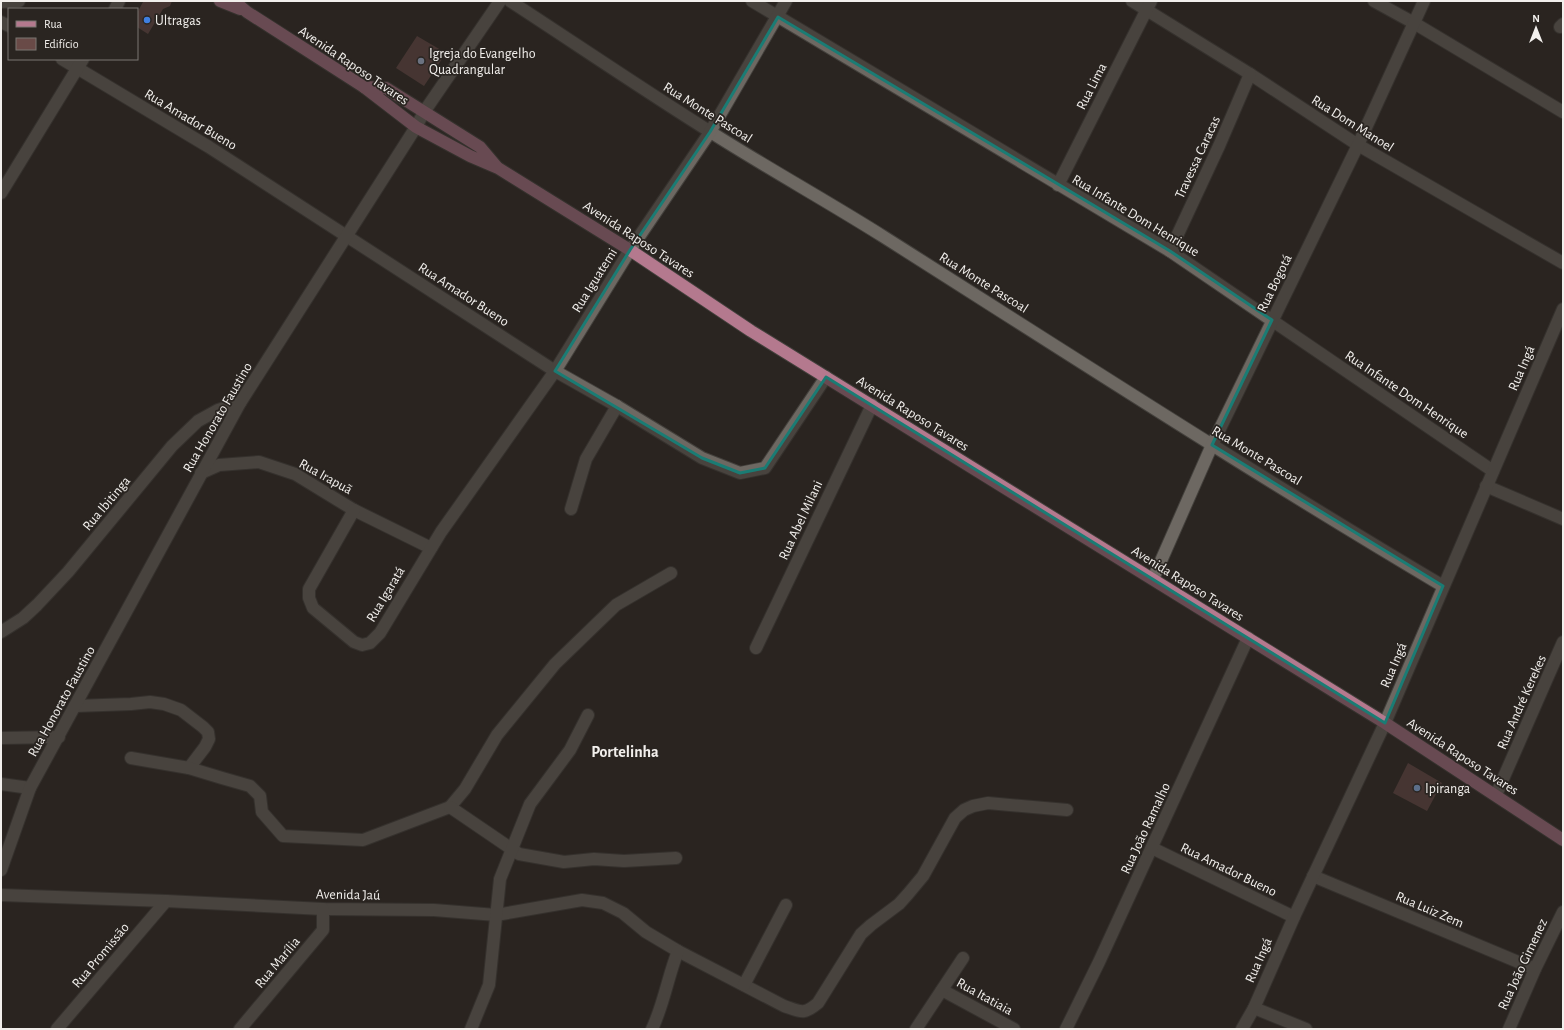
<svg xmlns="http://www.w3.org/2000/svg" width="1564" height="1030" font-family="'Alegreya Sans',sans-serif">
<rect width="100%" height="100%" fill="#2a2521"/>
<g fill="#694a47">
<path d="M172,1L170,6L163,9L148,34L137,27V13L143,2Z"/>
<path d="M417,36L446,53L424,86L396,68Z"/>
<path d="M1408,763L1442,783L1427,811L1393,793Z"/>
</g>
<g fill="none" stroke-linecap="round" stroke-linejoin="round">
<defs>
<g id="minor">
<path d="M510,1C576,44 642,89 709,131C767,168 827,201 884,237C1070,355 1254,474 1443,586"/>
<path d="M752,1L1170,251L1493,471"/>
<path d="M1132,1L1250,74L1358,145L1563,263"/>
<path d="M1374,1L1414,23L1563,112"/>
<path d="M1,2L19,1"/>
<path d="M115,9L119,1"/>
<path d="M1,22L9,26"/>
<path d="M1560,27L1563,24"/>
<path d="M62,59L209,147L555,371L617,406L702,458L740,473L765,468L826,377"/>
<path d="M1058,185L1151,1"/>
<path d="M1,193L83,59"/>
<path d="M1170,251L1219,146L1250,74"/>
<path d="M201,473L219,465L259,462L295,474L354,510L431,548"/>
<path d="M1486,486L1563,519"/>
<path d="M571,509L586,459L617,406"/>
<path d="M354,510L309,589V598L313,608L354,642L362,645L370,643L380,633L441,532L555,371L630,250L710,132L786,1"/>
<path d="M1153,579L1212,445L1358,145L1424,1"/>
<path d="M1,632L23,618L37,605L68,572L172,446L198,421L218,410L240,403"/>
<path d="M756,648L872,405"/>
<path d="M75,706L131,704L150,702L164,704L181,710L203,727L208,732L209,739L205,747L189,768"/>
<path d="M1,738L59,737"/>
<path d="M131,758L189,768L222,778L250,786L260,796L262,812L283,836L363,840L450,807L465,789L497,735L555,664L616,605L671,573"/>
<path d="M1,784L30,788"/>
<path d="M1496,795L1563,642"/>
<path d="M450,807L519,854L564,862L594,859L624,861L676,858"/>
<path d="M1152,848L1294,917"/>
<path d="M1,870L30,788L240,403L416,127L424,112L500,1"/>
<path d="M1313,876L1535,969"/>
<path d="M1,895L166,901L323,909L434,910L496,915L582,900L603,903L623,913L646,932L678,951L784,1006C801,1012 804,1015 818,1003L861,934L871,925L899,904L908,894L923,876L955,818L964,810L973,806L988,803L1067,810"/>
<path d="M744,985L786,905"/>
<path d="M942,990L1014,1029"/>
<path d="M1254,1008L1306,1029"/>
<path d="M57,1029L166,901"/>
<path d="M240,1029L323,930V909"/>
<path d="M471,1029L489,985L500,879L530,804L570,750L588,715"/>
<path d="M652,1029C664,1004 668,976 678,951"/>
<path d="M916,1029L963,958"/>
<path d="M1066,1029L1099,962L1248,638"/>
<path d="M1242,1029L1254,1008L1294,917L1385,723L1563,309"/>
<path d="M1509,1029L1535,969L1563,912"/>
</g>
<g id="major">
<path d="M220,1L240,9"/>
<path d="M234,1L247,12L364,87L416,127L470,156L498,168L630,250L751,331L1385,723L1563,840"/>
<path d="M364,87L386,88L480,147L496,166"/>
</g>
</defs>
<use href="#minor" stroke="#43403c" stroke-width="14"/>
<use href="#major" stroke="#43403c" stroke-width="14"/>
<use href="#minor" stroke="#6d6862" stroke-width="12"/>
<use href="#major" stroke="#b4798e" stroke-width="12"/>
</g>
<path d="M0 0H1564V1030H0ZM778,17L1170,251L1272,320L1212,445L1443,586L1385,723L826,377L765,468L740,473L702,458L555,371L630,250L710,132Z" fill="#2a2521" fill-opacity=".55" fill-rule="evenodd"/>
<path fill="none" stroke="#1a7c74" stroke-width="3" stroke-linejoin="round" d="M778,17L1170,251L1272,320L1212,445L1443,586L1385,723L826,377L765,468L740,473L702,458L555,371L630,250L710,132Z"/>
<circle fill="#3f7fe0" stroke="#2a2521" stroke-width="1.5" cx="147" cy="20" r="4"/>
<circle fill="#6b7280" stroke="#2a2521" stroke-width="1.5" cx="421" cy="61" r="4"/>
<circle fill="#5c6f8a" stroke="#2a2521" stroke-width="1.5" cx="1417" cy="788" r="4"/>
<g text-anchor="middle" stroke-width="3.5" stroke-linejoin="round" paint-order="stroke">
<g font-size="14" fill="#f2efec" stroke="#2a2521" text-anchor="start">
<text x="155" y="25">Ultragas</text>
<text x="429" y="58">Igreja do Evangelho<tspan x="429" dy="16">Quadrangular</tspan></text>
<text x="1425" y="793">Ipiranga</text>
</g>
<g font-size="14" fill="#f2efec" stroke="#2a2521">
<text transform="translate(354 65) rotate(34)" y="5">Avenida Raposo Tavares</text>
<text transform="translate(1091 86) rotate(-63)" y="5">Rua Lima</text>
<text transform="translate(708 112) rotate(32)" y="5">Rua Monte Pascoal</text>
<text transform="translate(191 119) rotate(31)" y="5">Rua Amador Bueno</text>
<text transform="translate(1353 123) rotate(32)" y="5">Rua Dom Manoel</text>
<text transform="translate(1197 157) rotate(-65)" y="5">Travessa Caracas</text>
<text transform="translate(1136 215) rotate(31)" y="5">Rua Infante Dom Henrique</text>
<text transform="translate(639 239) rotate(33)" y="5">Avenida Raposo Tavares</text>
<text transform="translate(594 280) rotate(-58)" y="5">Rua Iguatemi</text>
<text transform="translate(984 282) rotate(32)" y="5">Rua Monte Pascoal</text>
<text transform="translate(1274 283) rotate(-64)" y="5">Rua Bogotá</text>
<text transform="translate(464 294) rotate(33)" y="5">Rua Amador Bueno</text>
<text transform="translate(1521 368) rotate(-67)" y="5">Rua Ingá</text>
<text transform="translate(1407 394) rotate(34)" y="5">Rua Infante Dom Henrique</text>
<text transform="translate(913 413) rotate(32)" y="5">Avenida Raposo Tavares</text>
<text transform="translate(217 417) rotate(-60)" y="5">Rua Honorato Faustino</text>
<text transform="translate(1257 455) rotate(31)" y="5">Rua Monte Pascoal</text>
<text transform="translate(326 476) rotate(29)" y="5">Rua Irapuã</text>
<text transform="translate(106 503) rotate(-50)" y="5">Rua Ibitinga</text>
<text transform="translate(800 520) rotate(-65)" y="5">Rua Abel Milani</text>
<text transform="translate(1188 583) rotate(32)" y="5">Avenida Raposo Tavares</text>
<text transform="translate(385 594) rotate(-59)" y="5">Rua Igaratá</text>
<text transform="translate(1393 665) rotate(-67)" y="5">Rua Ingá</text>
<text transform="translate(61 701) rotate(-61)" y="5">Rua Honorato Faustino</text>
<text transform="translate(1521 702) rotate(-66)" y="5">Rua André Kerekes</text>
<text transform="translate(1463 756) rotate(33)" y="5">Avenida Raposo Tavares</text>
<text transform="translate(1145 828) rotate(-65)" y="5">Rua João Ramalho</text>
<text transform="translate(1229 869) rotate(26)" y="5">Rua Amador Bueno</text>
<text transform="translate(348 894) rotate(1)" y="5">Avenida Jaú</text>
<text transform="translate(1430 909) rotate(23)" y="5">Rua Luiz Zem</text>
<text transform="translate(100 955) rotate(-50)" y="5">Rua Promissão</text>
<text transform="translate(1258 960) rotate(-66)" y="5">Rua Ingá</text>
<text transform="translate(277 962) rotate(-50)" y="5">Rua Marília</text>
<text transform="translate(1522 964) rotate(-65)" y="5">Rua João Gimenez</text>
<text transform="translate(985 996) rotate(29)" y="5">Rua Itatiaia</text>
</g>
<g font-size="16" font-weight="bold" fill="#f2efec" stroke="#2a2521">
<text x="625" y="757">Portelinha</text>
</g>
</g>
<rect width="1564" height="1030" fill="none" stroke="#f2efec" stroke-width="4"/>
<rect x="8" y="8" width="130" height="52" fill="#2a2521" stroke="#7a7672"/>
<rect x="16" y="21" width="20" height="6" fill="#b4798e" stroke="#7a7672"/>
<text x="44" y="28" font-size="12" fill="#f2efec">Rua</text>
<rect x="16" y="38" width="20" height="12" fill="#694a47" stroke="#7a7672"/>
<text x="44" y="48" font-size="12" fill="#f2efec">Edifício</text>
<g transform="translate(1536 28)" stroke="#2a2521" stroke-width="3" paint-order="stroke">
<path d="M0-3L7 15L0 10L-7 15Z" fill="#f2efec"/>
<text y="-6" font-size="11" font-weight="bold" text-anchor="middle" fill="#f2efec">N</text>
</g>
</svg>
